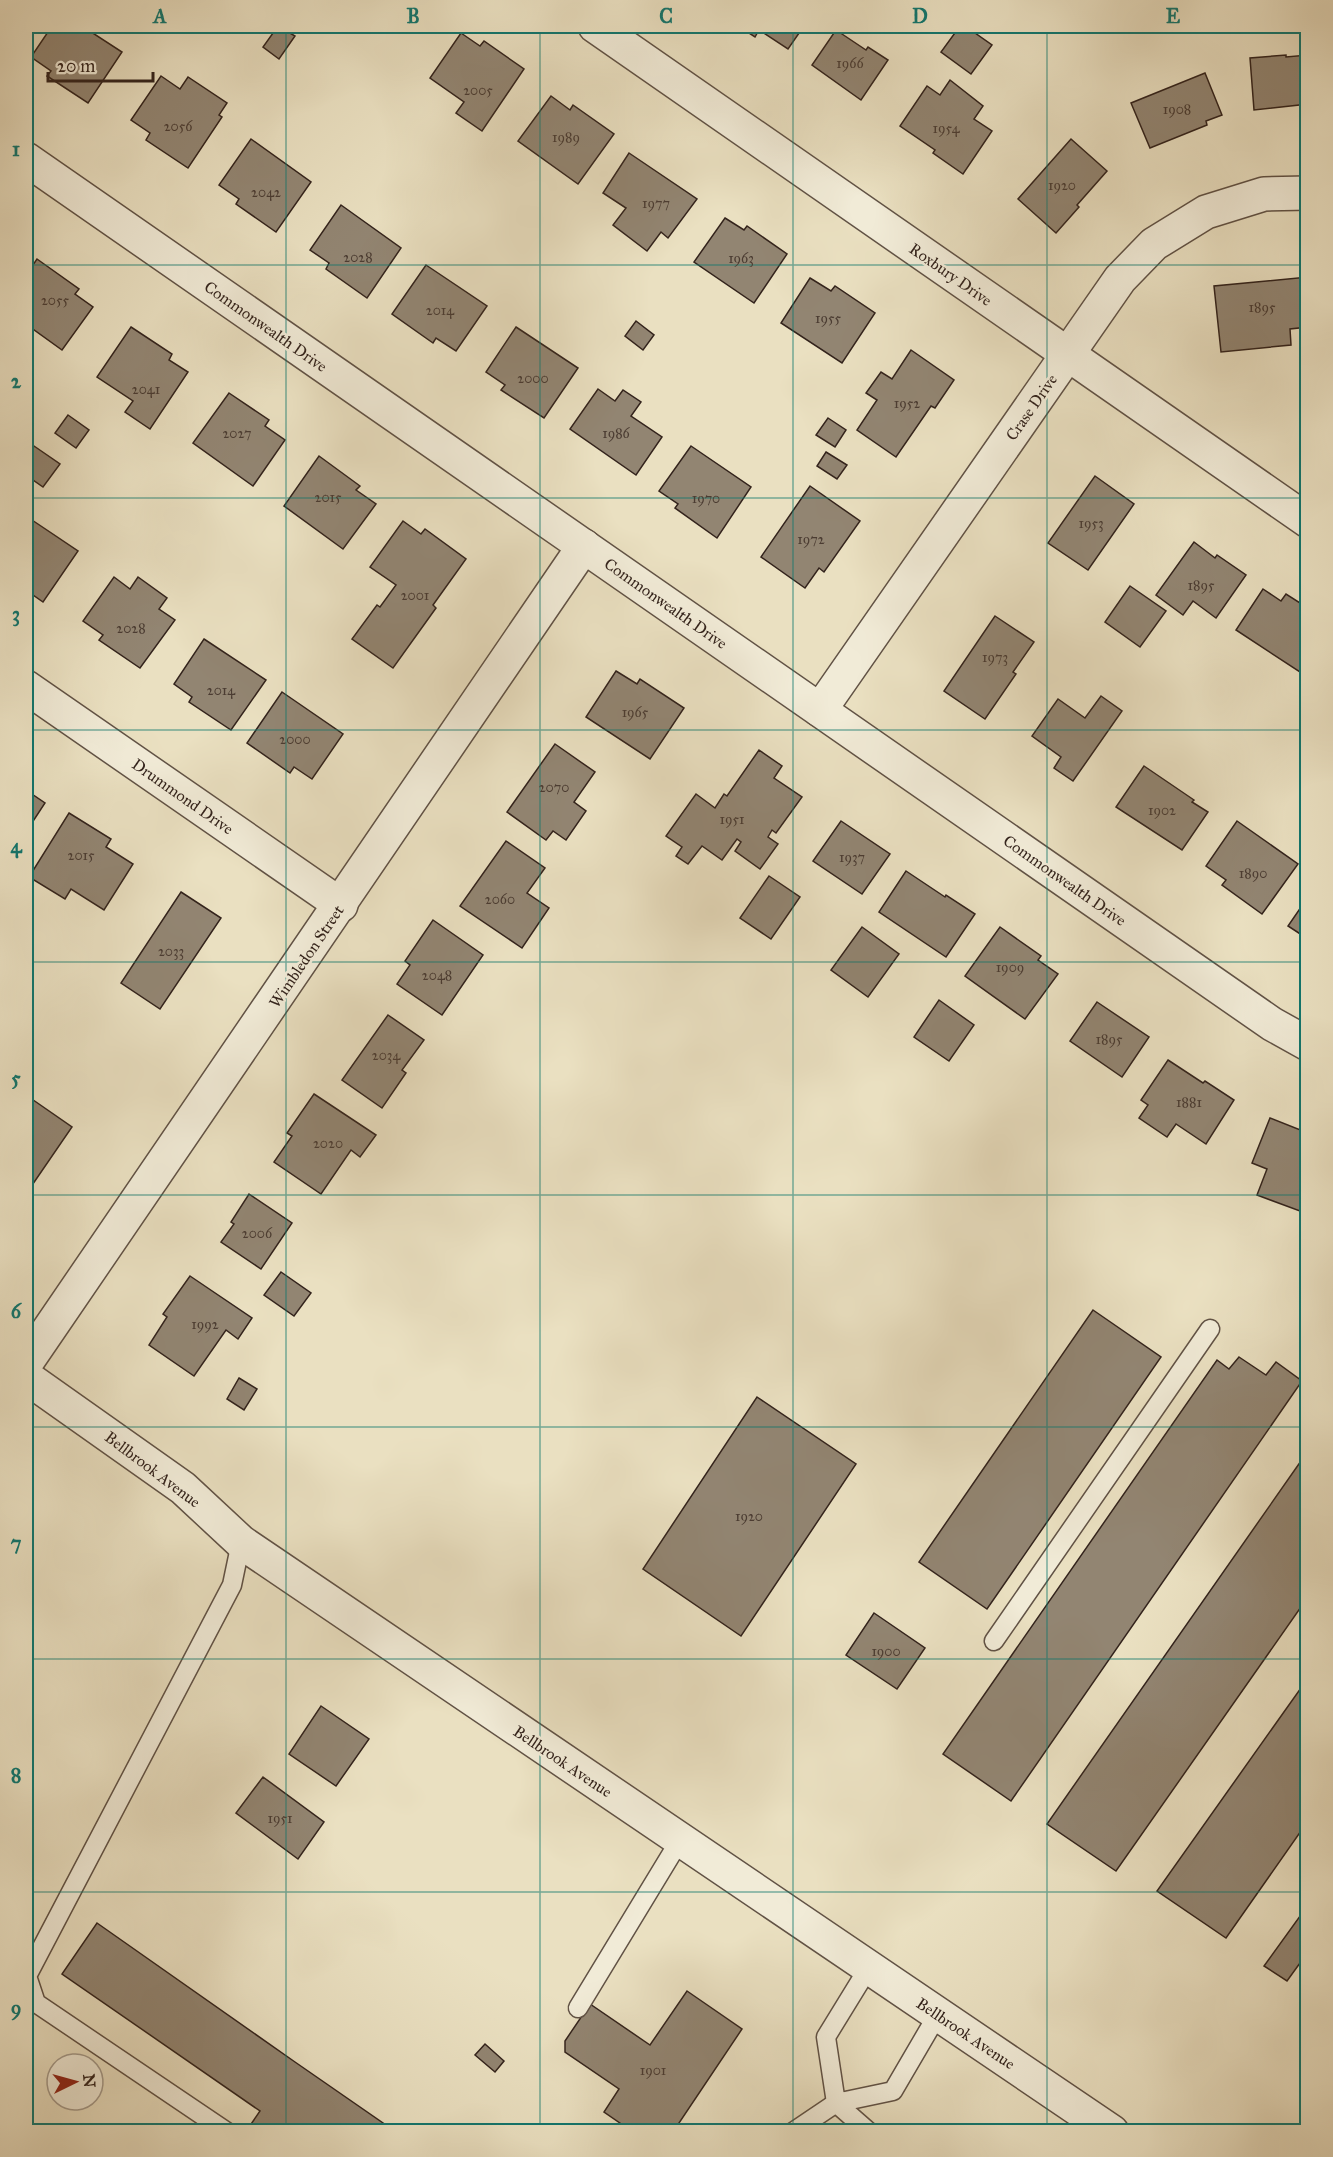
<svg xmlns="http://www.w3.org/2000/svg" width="1333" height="2157" font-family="'IM FELL Great Primer',serif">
<rect width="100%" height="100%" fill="#eae0c1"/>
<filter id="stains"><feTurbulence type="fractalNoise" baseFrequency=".00333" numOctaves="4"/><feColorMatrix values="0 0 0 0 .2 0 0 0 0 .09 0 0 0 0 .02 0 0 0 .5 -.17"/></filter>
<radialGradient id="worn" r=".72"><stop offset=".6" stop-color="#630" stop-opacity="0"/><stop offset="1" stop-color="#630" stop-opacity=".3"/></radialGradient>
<g fill="#928572" stroke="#33231c" stroke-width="1.5">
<path d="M52,26H82L122,52L88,103L47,76L51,71L31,57Z"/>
<path d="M278,26L295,36L279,59L263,47Z"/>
<path d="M351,26H367L362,33Z"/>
<path d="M738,26H804L788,49L759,30L755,37Z"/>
<path d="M960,26H965L992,45L971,74L941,52Z"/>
<path d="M836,30L866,50L868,47L888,60L861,100L812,65Z"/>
<path d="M461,33L480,46L484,41L524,69L482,131L456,113L464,102L430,78Z"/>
<path d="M1286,55V57L1308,55V104L1254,110L1250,58Z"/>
<path d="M1205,73L1222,115L1206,121L1207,125L1150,148L1131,103Z"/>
<path d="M161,76L180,89L188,77L227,103L219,115L222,117L188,168L146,140L150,133L131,120Z"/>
<path d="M950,80L983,106L974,119L992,131L963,174L933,153L935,150L900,126L927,86L940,95Z"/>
<path d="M551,96L570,110L573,105L614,134L578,184L518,141Z"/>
<path d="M251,139L311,182L276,232L236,204L239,199L219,185Z"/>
<path d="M1071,139L1107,171L1077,205L1079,207L1056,233L1018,199Z"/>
<path d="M629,153L697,199L668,238L661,232L647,251L613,225L626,208L603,193Z"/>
<path d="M341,205L401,248L367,298L326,269L329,263L310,250Z"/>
<path d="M725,218L744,230L747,226L787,254L754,303L694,262Z"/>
<path d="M37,259L79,289L75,294L93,307L62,350L26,324V275Z"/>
<path d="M426,265L487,306L456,351L436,338L433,343L392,314Z"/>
<path d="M1308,277V327L1290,329L1291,345L1221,352L1214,286Z"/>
<path d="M810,278L831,291L835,286L875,313L842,363L781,323Z"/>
<path d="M636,321L654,335L643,350L625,336Z"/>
<path d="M131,327L172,354L169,360L188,372L150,429L125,412L133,401L97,377Z"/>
<path d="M516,327L578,368L544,418L501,390L505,385L486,372Z"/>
<path d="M911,350L954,380L935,408L931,406L896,457L857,430L877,400L866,393L881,372L892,379Z"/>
<path d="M598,389L615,401L623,390L641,402L631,416L662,437L636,475L570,429Z"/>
<path d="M229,393L269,420L265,426L285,440L253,486L193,443Z"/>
<path d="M68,415L89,430L76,448L55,433Z"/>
<path d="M828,418L846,430L835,447L816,435Z"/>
<path d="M34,446L60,464L43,487L26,475V459Z"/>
<path d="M691,446L751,487L717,538L675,508L678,504L659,491Z"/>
<path d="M826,452L847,465L837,479L817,466Z"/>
<path d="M319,456L360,486L356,490L376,504L343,549L284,506Z"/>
<path d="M1095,476L1134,504L1088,570L1048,543Z"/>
<path d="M810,486L860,521L824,572L819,568L805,588L761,557Z"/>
<path d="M26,516L78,551L43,602L26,590Z"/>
<path d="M403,521L421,534L425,529L466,559L433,605L436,608L393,668L352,639L377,605L380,607L396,585L370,567Z"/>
<path d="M1194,542L1215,558L1217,555L1246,575L1216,618L1193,601L1183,615L1156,595Z"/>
<path d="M114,577L130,589L138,577L167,598L159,609L175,620L140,668L99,640L103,635L83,621Z"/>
<path d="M1130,586L1166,611L1140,647L1105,622Z"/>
<path d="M1263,589L1281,601L1286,594L1308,608L1303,616L1308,619V667L1303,674L1236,630Z"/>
<path d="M995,616L1034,642L1013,672L1016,674L985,719L944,691Z"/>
<path d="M204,639L266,680L231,730L189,702L192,697L174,684Z"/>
<path d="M616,671L637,684L640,679L684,708L650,759L586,717Z"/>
<path d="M282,692L343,734L312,779L294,767L290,773L247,743Z"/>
<path d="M1101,696L1122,711L1073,781L1054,768L1061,757L1032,736L1058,699L1085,718Z"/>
<path d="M555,744L595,772L574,802L586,811L566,840L553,831L546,840L507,812Z"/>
<path d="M759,750L782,766L774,778L802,797L776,833L772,830L768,837L778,844L760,869L735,851L741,842L737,839L722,860L702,846L688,864L676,856L682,847L666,836L696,794L715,808L724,794L727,796Z"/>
<path d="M1144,766L1194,800L1192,802L1208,812L1182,850L1116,807Z"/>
<path d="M26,790L45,803L26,832Z"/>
<path d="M69,813L111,839L106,847L133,864L104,910L71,889L65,899L29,877Z"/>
<path d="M841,821L890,854L862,894L813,861Z"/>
<path d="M1237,821L1298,864L1262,914L1222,885L1226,880L1206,866Z"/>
<path d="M506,841L545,868L527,893L549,908L522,948L460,906Z"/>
<path d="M906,871L945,897L946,895L975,914L946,957L879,912Z"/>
<path d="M769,876L800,897L771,939L740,918Z"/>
<path d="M181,892L221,918L160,1009L121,983Z"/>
<path d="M1308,897V939L1288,926Z"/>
<path d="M433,920L483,955L442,1015L397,984L410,965L405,961Z"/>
<path d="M862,927L899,954L868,997L831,970Z"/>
<path d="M1000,927L1041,956L1038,960L1058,974L1025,1019L965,976Z"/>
<path d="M26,953L33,958L26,969Z"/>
<path d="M939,1000L974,1025L949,1061L914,1037Z"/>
<path d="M1097,1002L1149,1037L1122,1077L1070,1041Z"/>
<path d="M388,1015L424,1040L402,1070L406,1073L382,1108L342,1080Z"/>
<path d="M1168,1060L1203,1083L1205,1081L1234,1100L1206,1144L1176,1124L1167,1137L1139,1118L1148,1105L1141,1100Z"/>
<path d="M314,1094L376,1135L360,1157L351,1150L321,1194L274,1162L292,1136L287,1133Z"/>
<path d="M26,1095L72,1127L26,1194Z"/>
<path d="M1270,1118L1308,1133V1214L1257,1195L1267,1169L1252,1163Z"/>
<path d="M249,1194L292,1223L261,1269L221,1242L234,1224L231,1222Z"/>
<path d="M281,1272L311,1293L294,1316L264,1295Z"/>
<path d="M190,1276L252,1318L238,1339L226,1330L194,1376L149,1345L167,1317L163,1314Z"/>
<path d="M1093,1310L1161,1357L987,1609L919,1562Z"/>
<path d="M1239,1357L1266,1375L1276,1362L1302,1381L1011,1801L943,1754L1217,1360L1229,1369Z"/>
<path d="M239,1378L257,1389L244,1410L227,1399Z"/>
<path d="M757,1397L856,1464L741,1636L643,1569Z"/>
<path d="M1308,1451V1597L1116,1871L1047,1824Z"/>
<path d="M874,1613L925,1648L897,1689L846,1655Z"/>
<path d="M1308,1678V1821L1226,1938L1157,1891Z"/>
<path d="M321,1706L369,1739L336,1786L289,1754Z"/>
<path d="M263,1777L324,1822L298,1859L236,1813Z"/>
<path d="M1308,1905V1952L1287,1981L1264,1966Z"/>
<path d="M97,1923L295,2062L396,2132H256L249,2127L260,2111L62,1974Z"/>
<path d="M687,1991L742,2029L673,2132H633L604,2112L619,2089L565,2052V2041L590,2004L650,2045Z"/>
<path d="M485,2044L504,2061L495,2072L475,2055Z"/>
</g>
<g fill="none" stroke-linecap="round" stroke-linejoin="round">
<defs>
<g id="service">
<path d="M994,1641L1210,1329"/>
<path d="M869,1967L826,2037L836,2103L893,2091L938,2014"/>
<path d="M578,2008L680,1840"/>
<path d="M227,2132L36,2003L27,1976L232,1585L241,1542"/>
<path d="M793,2132L836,2103L869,2132"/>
</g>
<g id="minor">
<path d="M595,26L1308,521"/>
<path d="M26,159L1272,1024L1308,1044"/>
<path d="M26,687L341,905"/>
<path d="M820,710L1120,279L1154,244L1206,212L1264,194L1308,193"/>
<path d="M26,1363L584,546"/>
</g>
<path id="tertiary" d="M26,1377L183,1488L241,1542L1112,2132"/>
</defs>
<use href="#service" stroke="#615245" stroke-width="21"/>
<use href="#minor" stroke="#615245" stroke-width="36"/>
<use href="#tertiary" stroke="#615245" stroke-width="36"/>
<use href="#service" stroke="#f1ebd7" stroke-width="18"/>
<use href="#minor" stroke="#f1ebd7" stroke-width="33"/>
<use href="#tertiary" stroke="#f1ebd7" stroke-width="33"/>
</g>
<path fill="none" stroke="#0f766e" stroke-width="1.5" stroke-opacity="0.55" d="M286,26V2132M540,26V2132M793,26V2132M1047,26V2132M26,265H1308M26,498H1308M26,730H1308M26,962H1308M26,1195H1308M26,1427H1308M26,1659H1308M26,1892H1308"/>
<g text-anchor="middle" stroke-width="5" stroke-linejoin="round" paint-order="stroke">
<g font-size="14" fill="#4b3c32">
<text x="850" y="68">1966</text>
<text x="478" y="95">2005</text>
<text x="1177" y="114">1908</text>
<text x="178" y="131">2056</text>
<text x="946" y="133">1954</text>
<text x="566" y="142">1989</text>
<text x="1062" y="190">1920</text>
<text x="266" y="197">2042</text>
<text x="656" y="208">1977</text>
<text x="358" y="262">2028</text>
<text x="741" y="263">1963</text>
<text x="55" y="305">2055</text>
<text x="1262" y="312">1895</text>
<text x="440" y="315">2014</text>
<text x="828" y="323">1955</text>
<text x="533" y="383">2000</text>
<text x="146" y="394">2041</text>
<text x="907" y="408">1952</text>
<text x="237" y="438">2027</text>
<text x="616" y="438">1986</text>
<text x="328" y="502">2015</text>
<text x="706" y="503">1970</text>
<text x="1091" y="528">1953</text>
<text x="811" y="544">1972</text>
<text x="1201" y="590">1895</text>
<text x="415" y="600">2001</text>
<text x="131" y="633">2028</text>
<text x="995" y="662">1973</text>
<text x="221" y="695">2014</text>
<text x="635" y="717">1965</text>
<text x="295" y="744">2000</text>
<text x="554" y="792">2070</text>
<text x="1162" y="815">1902</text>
<text x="732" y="824">1951</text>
<text x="81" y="860">2015</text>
<text x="852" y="862">1937</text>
<text x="1253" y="878">1890</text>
<text x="500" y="904">2060</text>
<text x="171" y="956">2033</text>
<text x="1010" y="972">1909</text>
<text x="437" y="980">2048</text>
<text x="1109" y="1044">1895</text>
<text x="386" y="1060">2034</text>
<text x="1189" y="1107">1881</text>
<text x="328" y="1148">2020</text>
<text x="257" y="1238">2006</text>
<text x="205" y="1329">1992</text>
<text x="749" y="1521">1920</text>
<text x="886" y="1656">1900</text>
<text x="280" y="1823">1951</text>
<text x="653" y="2075">1901</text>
</g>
<g font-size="16" fill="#33231c" stroke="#f1ebd7">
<text transform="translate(951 274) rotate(35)" y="6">Roxbury Drive</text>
<text transform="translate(266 326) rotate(35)" y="6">Commonwealth Drive</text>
<text transform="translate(1031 407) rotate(-55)" y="6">Crase Drive</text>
<text transform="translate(666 603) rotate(35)" y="6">Commonwealth Drive</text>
<text transform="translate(183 796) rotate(35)" y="6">Drummond Drive</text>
<text transform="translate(1065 880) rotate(35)" y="6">Commonwealth Drive</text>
<text transform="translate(306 956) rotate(-56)" y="6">Wimbledon Street</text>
<text transform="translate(153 1469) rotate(37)" y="6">Bellbrook Avenue</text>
<text transform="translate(563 1761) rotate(34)" y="6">Bellbrook Avenue</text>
<text transform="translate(966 2033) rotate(34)" y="6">Bellbrook Avenue</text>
</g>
</g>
<rect width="1333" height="2157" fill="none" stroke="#eae0c1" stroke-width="66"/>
<g transform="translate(75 2082) rotate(85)"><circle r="28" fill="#f1ebd7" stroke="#a59b8c" stroke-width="1.5"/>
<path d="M0-4.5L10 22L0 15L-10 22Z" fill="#8f2418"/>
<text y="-9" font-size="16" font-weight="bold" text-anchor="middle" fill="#33231c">N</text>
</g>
<path d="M48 72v9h105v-9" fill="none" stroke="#33231c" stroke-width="3"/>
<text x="57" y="72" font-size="18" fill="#33231c" stroke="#f1ebd7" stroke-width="4.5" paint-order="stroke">20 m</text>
<rect x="33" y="33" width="1267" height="2091" fill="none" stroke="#0f766e" stroke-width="2"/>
<g font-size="20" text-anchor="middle" font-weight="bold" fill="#0f766e">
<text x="160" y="23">A</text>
<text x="413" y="23">B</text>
<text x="666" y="23">C</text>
<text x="920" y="23">D</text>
<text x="1173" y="23">E</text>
<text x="16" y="156">1</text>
<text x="16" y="388">2</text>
<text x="16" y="621">3</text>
<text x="16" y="853">4</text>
<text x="16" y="1085">5</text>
<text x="16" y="1318">6</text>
<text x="16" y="1550">7</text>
<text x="16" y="1782">8</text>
<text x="16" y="2015">9</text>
</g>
<rect width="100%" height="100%" filter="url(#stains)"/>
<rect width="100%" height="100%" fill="url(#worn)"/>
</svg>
